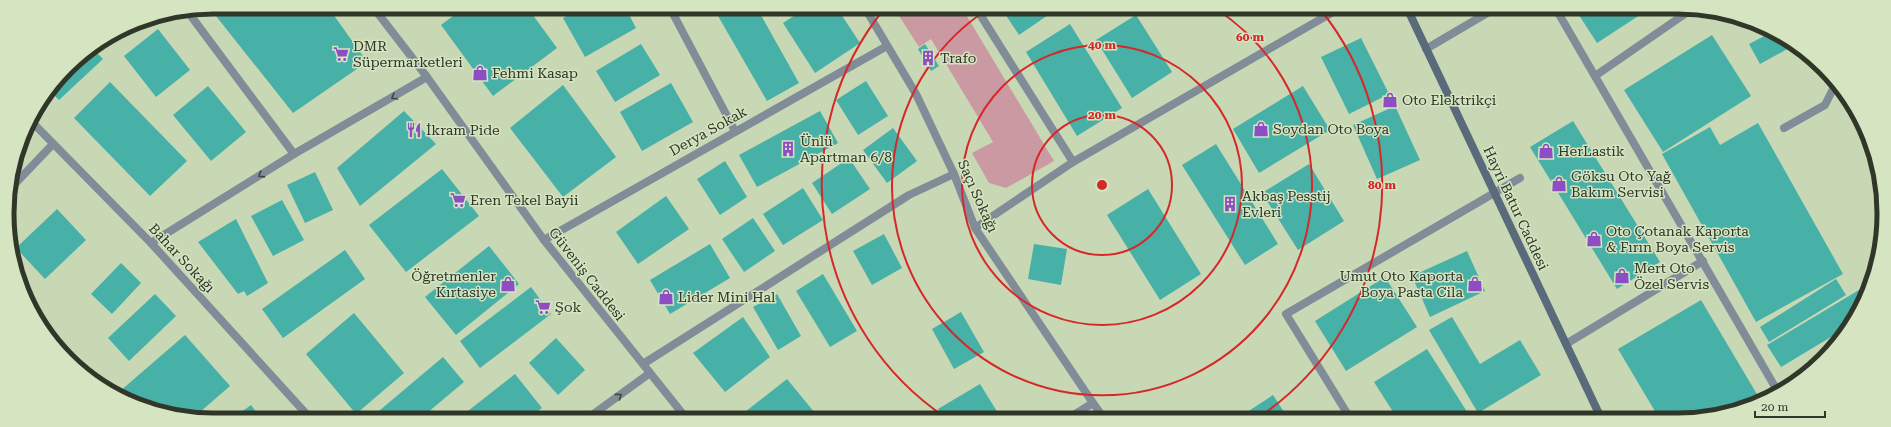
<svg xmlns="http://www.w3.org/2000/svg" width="1891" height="427" font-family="'Roboto Serif',serif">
<rect width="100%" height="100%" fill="#c8d8b5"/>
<path fill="#cb99a2" d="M894,8H962L1054,161L1006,188L989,183L972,153L993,142L931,39L919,47Z"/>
<g fill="#47b0a7">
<path d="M226,7H328L367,62L293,113L216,16Z"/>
<path d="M465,7H527L557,48L493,96L441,25Z"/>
<path d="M583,7H625L636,28L585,57L563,18Z"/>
<path d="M716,8H757L799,83L767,101L714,9Z"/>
<path d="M806,8H837L860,43L815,73L783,23Z"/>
<path d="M1001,8H1051L1054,11L1019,35Z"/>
<path d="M1223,8H1239L1226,15Z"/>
<path d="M1575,9H1645L1646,11L1597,43Z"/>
<path d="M1136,15L1172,72L1132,98L1096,40Z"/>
<path d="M1070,24L1122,108L1077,136L1026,52Z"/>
<path d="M129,26L109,44L106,41Z"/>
<path d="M158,29L190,70L156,97L124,56Z"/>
<path d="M1772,32L1781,35L1791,47L1760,64L1749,44Z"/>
<path d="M1712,35L1751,96L1663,152L1624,90Z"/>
<path d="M1361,38L1389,94L1349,114L1321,57Z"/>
<path d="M641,44L660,75L615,102L596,71Z"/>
<path d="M925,44L939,66L931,71L918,49Z"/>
<path d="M93,49L103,59L59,100L51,92L77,58Z"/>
<path d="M866,81L888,116L858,135L836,100Z"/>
<path d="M110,82L187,161L150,196L74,118Z"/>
<path d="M671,83L693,122L642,151L620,112Z"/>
<path d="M563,85L616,157L563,197L510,128Z"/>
<path d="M208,86L246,132L211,161L173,115Z"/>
<path d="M1303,86L1330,130L1259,173L1233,129Z"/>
<path d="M1395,106L1420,160L1377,179L1353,125Z"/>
<path d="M404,111L436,144L360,206L337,168Z"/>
<path d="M820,111L838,143L757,187L739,155Z"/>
<path d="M1573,121L1660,262L1617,289L1530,147Z"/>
<path d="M1758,123L1843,274L1756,322L1662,154L1710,127L1720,145Z"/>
<path d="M893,128L917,161L887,183L863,150Z"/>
<path d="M1216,144L1278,244L1245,265L1182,165Z"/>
<path d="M849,158L870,189L832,214L812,183Z"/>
<path d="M725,161L747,197L720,215L697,179Z"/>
<path d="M1309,164L1344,221L1298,250L1262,193Z"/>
<path d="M442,169L479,216L406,272L369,225Z"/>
<path d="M315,172L333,210L305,223L287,185Z"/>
<path d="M803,188L823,220L783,245L763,214Z"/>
<path d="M1148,189L1201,274L1160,300L1107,215Z"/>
<path d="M666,196L689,229L638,264L616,232Z"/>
<path d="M282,200L304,240L273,256L251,216Z"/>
<path d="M57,209L86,240L45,279L16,248Z"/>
<path d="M753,218L775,251L744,272L722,239Z"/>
<path d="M236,219L268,283L247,296L244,291L238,294L198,242Z"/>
<path d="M884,234L902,268L872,285L853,251Z"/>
<path d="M710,244L730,278L670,314L650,280Z"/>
<path d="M1034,244L1067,249L1061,285L1028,279Z"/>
<path d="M489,246L519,284L456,335L425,297Z"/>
<path d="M345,250L365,279L283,338L262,309Z"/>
<path d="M1467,251L1485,291L1430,317L1412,276Z"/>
<path d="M121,263L141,283L112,314L91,294Z"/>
<path d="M823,274L857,331L830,347L796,291Z"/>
<path d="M1385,277L1417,327L1346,371L1315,321Z"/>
<path d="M1836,279L1846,295L1769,342L1760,327Z"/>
<path d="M531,287L551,314L480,368L460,341Z"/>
<path d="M1859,290L1864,299L1863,305L1846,328L1781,367L1767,345Z"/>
<path d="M155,294L176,316L129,361L108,338Z"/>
<path d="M777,294L801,336L778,350L753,307Z"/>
<path d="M1701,300L1761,401L1704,418H1659L1618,349Z"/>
<path d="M961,312L984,352L954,369L932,329Z"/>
<path d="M354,313L404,373L356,414L306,354Z"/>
<path d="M743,317L770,357L725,392L693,353Z"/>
<path d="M1452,317L1480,364L1520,340L1541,375L1478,413L1429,330Z"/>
<path d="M185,335L230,386L193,418H186L124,397L119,392Z"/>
<path d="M556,338L585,370L558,395L529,363Z"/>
<path d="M1427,349L1471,418H1397L1374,382Z"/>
<path d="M443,357L464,382L421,418H374L373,416Z"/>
<path d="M515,374L542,408L528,418H459Z"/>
<path d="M787,379L819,418H750L745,412Z"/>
<path d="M980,384L1001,418H944L938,409Z"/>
<path d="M1273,395L1288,418H1238Z"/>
<path d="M251,405L261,418H233Z"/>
</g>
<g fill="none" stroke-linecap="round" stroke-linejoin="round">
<g stroke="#808c97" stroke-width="8">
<path d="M1556,9L1778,392"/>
<path d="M1426,49L1494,9"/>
<path d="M1595,76L1692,9"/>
<path d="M1566,344L1703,261"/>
</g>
<g stroke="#808c97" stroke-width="8">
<path d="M670,8L735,131"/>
<path d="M865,8L916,94L954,174L975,228L1093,403L1069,418"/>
<path d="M976,8L1073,162"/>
<path d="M188,12L294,154"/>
<path d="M30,120L151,243L310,418"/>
<path d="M1784,128L1825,105L1836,83"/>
<path d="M11,188L53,144"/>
<path d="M975,228L1073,162L1340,8"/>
<path d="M544,240L887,46"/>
<path d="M151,243L294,154L427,77"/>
<path d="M643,364L909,195L954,174"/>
<path d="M1093,403L1104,418"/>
<path d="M588,418L650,373"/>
<path d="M1350,418L1286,314L1520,178"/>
</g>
<path stroke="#808c97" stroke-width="8" d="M373,7L427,77L544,240L686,418"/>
<path stroke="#596b7b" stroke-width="8" d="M1407,8L1601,418"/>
</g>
<defs><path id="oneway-chevron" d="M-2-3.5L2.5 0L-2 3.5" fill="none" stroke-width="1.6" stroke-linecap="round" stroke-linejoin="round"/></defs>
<g stroke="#40473e">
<use href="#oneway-chevron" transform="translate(394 97) rotate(150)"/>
<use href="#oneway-chevron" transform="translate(261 175) rotate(148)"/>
<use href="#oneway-chevron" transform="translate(619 396) rotate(-36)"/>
</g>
<g fill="none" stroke="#d62828" stroke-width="2">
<circle cx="1102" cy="185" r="70"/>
<circle cx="1102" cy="185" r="140"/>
<path d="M1216 9A210 210 0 1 1 988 9"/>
<path d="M945 417A280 280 0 0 1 884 9M1320 9A280 280 0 0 1 1259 417"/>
</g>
<defs>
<symbol id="supermarket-bare" viewBox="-9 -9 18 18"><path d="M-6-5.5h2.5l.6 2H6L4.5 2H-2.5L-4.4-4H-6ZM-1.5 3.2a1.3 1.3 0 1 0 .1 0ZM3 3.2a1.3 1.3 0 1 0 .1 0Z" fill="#8e4dc2" stroke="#d5e5c1" stroke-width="2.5" paint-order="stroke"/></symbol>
<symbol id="building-bare" viewBox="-9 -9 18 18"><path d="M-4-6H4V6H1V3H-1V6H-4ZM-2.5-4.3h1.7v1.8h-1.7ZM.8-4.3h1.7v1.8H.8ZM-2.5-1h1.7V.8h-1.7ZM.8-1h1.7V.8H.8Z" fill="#8e4dc2" stroke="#d5e5c1" stroke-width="2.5" paint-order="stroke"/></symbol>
<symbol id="shop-bare" viewBox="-9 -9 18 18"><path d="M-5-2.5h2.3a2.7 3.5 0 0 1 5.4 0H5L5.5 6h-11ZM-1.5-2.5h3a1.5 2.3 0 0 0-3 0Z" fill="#8e4dc2" stroke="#d5e5c1" stroke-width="2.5" paint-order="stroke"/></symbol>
<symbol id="restaurant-bare" viewBox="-9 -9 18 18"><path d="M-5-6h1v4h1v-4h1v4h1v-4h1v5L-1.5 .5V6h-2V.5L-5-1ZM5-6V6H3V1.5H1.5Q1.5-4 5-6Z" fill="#8e4dc2" stroke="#d5e5c1" stroke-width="2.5" paint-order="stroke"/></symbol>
</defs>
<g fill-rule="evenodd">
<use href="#supermarket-bare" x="330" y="43" width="22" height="22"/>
<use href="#building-bare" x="917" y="47" width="22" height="22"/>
<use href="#shop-bare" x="469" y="62" width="22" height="22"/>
<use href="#shop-bare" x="1379" y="89" width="22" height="22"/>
<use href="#shop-bare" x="1250" y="118" width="22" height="22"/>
<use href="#restaurant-bare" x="403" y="119" width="22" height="22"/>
<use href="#building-bare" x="777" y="138" width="22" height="22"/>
<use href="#shop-bare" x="1535" y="140" width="22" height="22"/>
<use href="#shop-bare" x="1548" y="173" width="22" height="22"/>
<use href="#supermarket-bare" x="447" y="189" width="22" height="22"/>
<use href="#building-bare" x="1219" y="193" width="22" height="22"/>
<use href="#shop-bare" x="1583" y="228" width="22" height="22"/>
<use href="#shop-bare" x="1611" y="265" width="22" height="22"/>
<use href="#shop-bare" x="497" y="273" width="22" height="22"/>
<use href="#shop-bare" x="1464" y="273" width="22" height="22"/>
<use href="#shop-bare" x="655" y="286" width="22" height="22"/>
<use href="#supermarket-bare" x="532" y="296" width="22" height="22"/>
</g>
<g text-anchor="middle" stroke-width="3" stroke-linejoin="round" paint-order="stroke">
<g font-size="14" fill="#303628" stroke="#d5e5c1" text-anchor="start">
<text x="353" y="51">DMR<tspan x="353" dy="16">Süpermarketleri</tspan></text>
<text x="940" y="63">Trafo</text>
<text x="492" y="78">Fehmi Kasap</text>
<text x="1402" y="105">Oto Elektrikçi</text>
<text x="1273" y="134">Soydan Oto Boya</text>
<text x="426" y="135">İkram Pide</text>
<text x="800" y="146">Ünlü<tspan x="800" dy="16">Apartman 6/8</tspan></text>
<text x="1558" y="156">HerLastik</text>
<text x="1571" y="181">Göksu Oto Yağ<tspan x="1571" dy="16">Bakım Servisi</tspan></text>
<text x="1242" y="201">Akbaş Pesstij<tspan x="1242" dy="16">Evleri</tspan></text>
<text x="470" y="205">Eren Tekel Bayii</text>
<text x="1606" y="236">Oto Çotanak Kaporta<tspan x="1606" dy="16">&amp; Fırın Boya Servis</tspan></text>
<text x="1634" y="273">Mert Oto<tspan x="1634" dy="16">Özel Servis</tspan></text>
<text x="496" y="281" text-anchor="end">Öğretmenler<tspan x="496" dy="16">Kırtasiye</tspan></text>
<text x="1463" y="281" text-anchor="end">Umut Oto Kaporta<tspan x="1463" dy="16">Boya Pasta Cila</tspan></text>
<text x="678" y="302">Lider Mini Hal</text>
<text x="555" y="312">Şok</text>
</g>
<g font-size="14" fill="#303628" stroke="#d5e5c1">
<text transform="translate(708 131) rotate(-29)" y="5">Derya Sokak</text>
<text transform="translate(978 196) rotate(66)" y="5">Saçı Sokağı</text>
<text transform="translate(1516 208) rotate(65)" y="5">Hayri Batur Caddesi</text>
<text transform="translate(182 258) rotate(47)" y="5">Bahar Sokağı</text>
<text transform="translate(587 274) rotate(52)" y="5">Güveniş Caddesi</text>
</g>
</g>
<path d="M0 0H1891V427H0ZM213 14H1678A199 199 0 0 1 1877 213V214A199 199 0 0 1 1678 413H213A199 199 0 0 1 14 214V213A199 199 0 0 1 213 14Z" fill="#d5e5c1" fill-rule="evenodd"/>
<path fill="none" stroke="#303628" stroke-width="5" d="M213 14H1678A199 199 0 0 1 1877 213V214A199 199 0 0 1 1678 413H213A199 199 0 0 1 14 214V213A199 199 0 0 1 213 14Z"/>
<circle cx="1102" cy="185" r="6" fill="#d62828" stroke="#d5e5c1" stroke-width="2"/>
<g font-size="12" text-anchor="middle" font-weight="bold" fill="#d62828" stroke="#d5e5c1" stroke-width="3" stroke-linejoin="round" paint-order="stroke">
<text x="1250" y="41">60 m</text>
<text x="1102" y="49">40 m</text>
<text x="1102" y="119">20 m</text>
<text x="1382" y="189">80 m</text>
</g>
<path d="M1755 411v6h70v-6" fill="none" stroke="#303628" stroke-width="2"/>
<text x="1761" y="411" font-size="12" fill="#303628" stroke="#d5e5c1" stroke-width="3" paint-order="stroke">20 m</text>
</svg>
